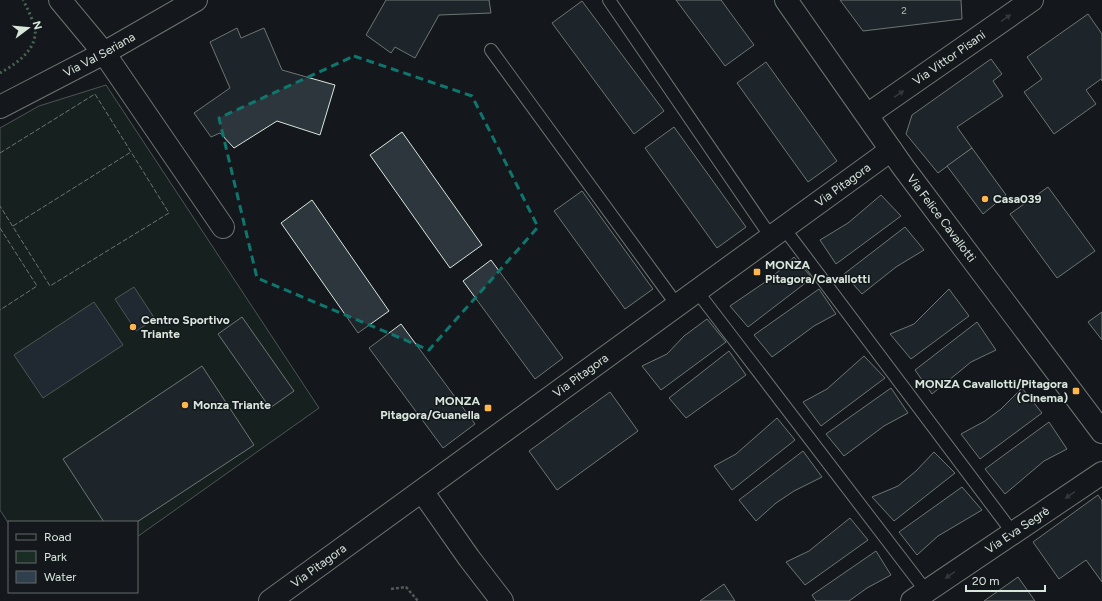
<svg xmlns="http://www.w3.org/2000/svg" width="1102" height="601" font-family="Figtree,sans-serif">
<rect width="100%" height="100%" fill="#14181c"/>
<path fill="#1a2d24" stroke="#939e99" d="M106,85L319,408L137,537V522H9V524L0,510V128L39,106Z"/>
<g fill="#2f3f4d" stroke="#939e99">
<path d="M134,287L155,319L136,331L115,299Z"/>
<path d="M94,302L123,345L43,398L14,355Z"/>
</g>
<g fill="#2c363c" stroke="#d8e6dc">
<path d="M386,0H489L491,13L439,15L415,58L395,47L391,53L366,35Z"/>
<path d="M676,0H721L754,45L725,66Z"/>
<path d="M840,0H961L962,19L863,31Z"/>
<path d="M582,1L664,111L634,134L552,23Z"/>
<path d="M1088,14L1102,34V81L1101,79L1086,90L1096,104L1054,134L1024,92L1042,79L1027,57Z"/>
<path d="M237,28L241,38L264,28L282,70L335,85L320,135L277,121L234,148L220,133L211,137L194,113L230,88L210,42Z"/>
<path d="M991,59L1002,74L993,81L1003,96L957,127L972,148L938,173L906,134L912,115Z"/>
<path d="M766,62L837,161L808,182L737,83Z"/>
<path d="M674,127L746,227L717,248L645,148Z"/>
<path d="M402,132L482,245L450,268L370,155Z"/>
<path d="M972,148L1006,195L983,214L947,166Z"/>
<path d="M1048,187L1095,251L1057,278L1010,214Z"/>
<path d="M582,191L653,289L625,309L554,211Z"/>
<path d="M881,195L901,216L836,264L820,240L848,223Z"/>
<path d="M312,200L389,311L358,333L281,223Z"/>
<path d="M905,227L924,250L896,267L862,294L844,274Z"/>
<path d="M794,257L812,278L748,327L730,306L771,278Z"/>
<path d="M491,260L563,358L535,379L463,281Z"/>
<path d="M819,289L836,314L814,326L772,357L754,335Z"/>
<path d="M949,289L969,316L911,359L890,334L914,324Z"/>
<path d="M1102,312V340L1088,322Z"/>
<path d="M242,317L294,391L270,408L218,334Z"/>
<path d="M707,319L726,342L661,390L642,366L667,354L684,336Z"/>
<path d="M977,322L996,350L971,362L932,394L915,370Z"/>
<path d="M401,324L475,424L443,448L369,348Z"/>
<path d="M729,351L746,375L686,418L669,398Z"/>
<path d="M864,356L885,378L821,426L803,402L827,389Z"/>
<path d="M202,366L254,445L137,522H104L63,459Z"/>
<path d="M891,388L908,413L884,426L844,456L826,434Z"/>
<path d="M1022,388L1042,413L980,459L961,434L985,421L1001,409Z"/>
<path d="M610,392L638,431L557,490L529,451Z"/>
<path d="M777,418L795,440L732,490L714,466L736,454Z"/>
<path d="M1049,422L1067,449L1044,461L1005,494L985,469Z"/>
<path d="M803,451L822,477L794,491L776,503L756,521L739,500Z"/>
<path d="M934,452L955,473L894,521L872,497L898,486L916,471Z"/>
<path d="M962,487L982,510L938,536L917,555L899,532Z"/>
<path d="M1098,495L1102,501V582L1086,560L1059,579L1033,542Z"/>
<path d="M850,518L868,540L805,585L786,562L809,551Z"/>
<path d="M876,551L891,575L867,588L849,601H816L812,595Z"/>
<path d="M1018,577L1035,601H984Z"/>
<path d="M724,584L735,601H700Z"/>
</g>
<g fill="none" stroke-linecap="round" stroke-linejoin="round">
<defs>
<g id="service">
<path d="M609,0L771,237"/>
<path d="M491,50L677,305"/>
<path d="M783,227L1013,533"/>
<path d="M696,290L926,591"/>
</g>
<g id="minor">
<path d="M60,0L104,53L223,227"/>
<path id="s1" d="M0,107L104,53L196,0"/>
<path id="s2" d="M867,115L1032,0"/>
<path d="M422,491L469,558L502,601"/>
<path id="s3" d="M270,601L891,150"/>
<path id="s4" d="M912,601L1102,473"/>
</g>
<g id="tertiary">
<path id="s5" d="M786,0L903,167L1102,432"/>
</g>
</defs>
<use href="#service" stroke="#d8e6dc" stroke-width="14"/>
<use href="#minor" stroke="#d8e6dc" stroke-width="24"/>
<use href="#tertiary" stroke="#d8e6dc" stroke-width="24"/>
<path stroke="#9da8a2" stroke-width="2.5" stroke-dasharray="3 2" stroke-linecap="butt" d="M391,589L406,587L418,601"/>
<use href="#service" stroke="#14181c" stroke-width="12"/>
<use href="#minor" stroke="#14181c" stroke-width="22"/>
<use href="#tertiary" stroke="#14181c" stroke-width="22"/>
<path stroke="#8ac095" stroke-width="3" stroke-dasharray="2 3" stroke-linecap="butt" d="M0,73C14,65 33,53 35,35C37,28 27,7 23,0"/>
<g stroke="#d8e6dc" stroke-width="1" stroke-dasharray="5 2" stroke-linecap="butt">
<path d="M0,153L95,94L169,213L50,286L0,206"/>
<path d="M13,226L131,152"/>
<path d="M0,228L37,286L0,310"/>
</g>
</g>
<defs><path id="oneway-solid" d="M-6-.8H1V-3.2L6.5 0L1 3.2V.8H-6Z"/></defs>
<g fill="#59605f">
<use href="#oneway-solid" transform="translate(1006 18) rotate(-35)"/>
<use href="#oneway-solid" transform="translate(899 94) rotate(-35)"/>
<use href="#oneway-solid" transform="translate(1070 495) rotate(146)"/>
<use href="#oneway-solid" transform="translate(950 575) rotate(146)"/>
</g>
<path d="M0 0H1102V601H0ZM354,56L472,96L538,227L429,350L257,278L219,118Z" fill="#14181c" fill-opacity=".55" fill-rule="evenodd"/>
<path fill="none" stroke="#0f766e" stroke-width="3" stroke-dasharray="8 5" stroke-linejoin="round" d="M354,56L472,96L538,227L429,350L257,278L219,118Z"/>
<g fill="#ffb74d" stroke="#14181c" stroke-width="1.5">
<circle cx="985" cy="199" r="4"/>
<rect x="753" y="268" width="8" height="8" rx="2"/>
<circle cx="133" cy="327" r="4"/>
<rect x="1072" y="387" width="8" height="8" rx="2"/>
<circle cx="185" cy="405" r="4"/>
<rect x="484" y="404" width="8" height="8" rx="2"/>
</g>
<g text-anchor="middle" stroke-width="3" stroke-linejoin="round" paint-order="stroke">
<g font-size="10" fill="#adbab4">
<text x="904" y="14">2</text>
</g>
<g font-size="12" fill="#d8e6dc" stroke="#14181c">
<text dy="4" stroke="none"><textPath href="#s1" startOffset="112">Via Val Seriana</textPath></text>
<text dy="4" stroke="none"><textPath href="#s2" startOffset="100">Via Vittor Pisani</textPath></text>
<text dy="4" stroke="none"><textPath href="#s3" startOffset="708">Via Pitagora</textPath></text>
<text dy="4" stroke="none"><textPath href="#s5" startOffset="268">Via Felice Cavallotti</textPath></text>
<text dy="4" stroke="none"><textPath href="#s3" startOffset="384">Via Pitagora</textPath></text>
<text dy="4" stroke="none"><textPath href="#s4" startOffset="127">Via Eva Segrè</textPath></text>
<text dy="4" stroke="none"><textPath href="#s3" startOffset="60">Via Pitagora</textPath></text>
</g>
<g font-size="12" font-weight="bold" fill="#d8e6dc" stroke="#14181c" text-anchor="start">
<text x="993" y="203">Casa039</text>
<text x="765" y="269">MONZA<tspan x="765" dy="14">Pitagora/Cavallotti</tspan></text>
<text x="141" y="324">Centro Sportivo<tspan x="141" dy="14">Triante</tspan></text>
<text x="1068" y="388" text-anchor="end">MONZA Cavallotti/Pitagora<tspan x="1068" dy="14">(Cinema)</tspan></text>
<text x="480" y="405" text-anchor="end">MONZA<tspan x="480" dy="14">Pitagora/Guanella</tspan></text>
<text x="193" y="409">Monza Triante</text>
</g>
</g>
<rect x="8" y="521" width="130" height="72" fill="#14181c" stroke="#626a69"/>
<rect x="16" y="534" width="20" height="6" fill="#14181c" stroke="#626a69"/>
<text x="44" y="541" font-size="12" fill="#d8e6dc">Road</text>
<rect x="16" y="551" width="20" height="12" fill="#1a2d24" stroke="#626a69"/>
<text x="44" y="561" font-size="12" fill="#d8e6dc">Park</text>
<rect x="16" y="571" width="20" height="12" fill="#2f3f4d" stroke="#626a69"/>
<text x="44" y="581" font-size="12" fill="#d8e6dc">Water</text>
<g transform="translate(28 28) rotate(74)" stroke="#14181c" stroke-width="3" paint-order="stroke">
<path d="M0-3L7 15L0 10L-7 15Z" fill="#d8e6dc"/>
<text y="-6" font-size="11" font-weight="bold" text-anchor="middle" fill="#d8e6dc">N</text>
</g>
<path d="M966 585v6h79v-6" fill="none" stroke="#d8e6dc" stroke-width="2"/>
<text x="972" y="585" font-size="12" fill="#d8e6dc" stroke="#14181c" stroke-width="3" paint-order="stroke">20 m</text>
</svg>
